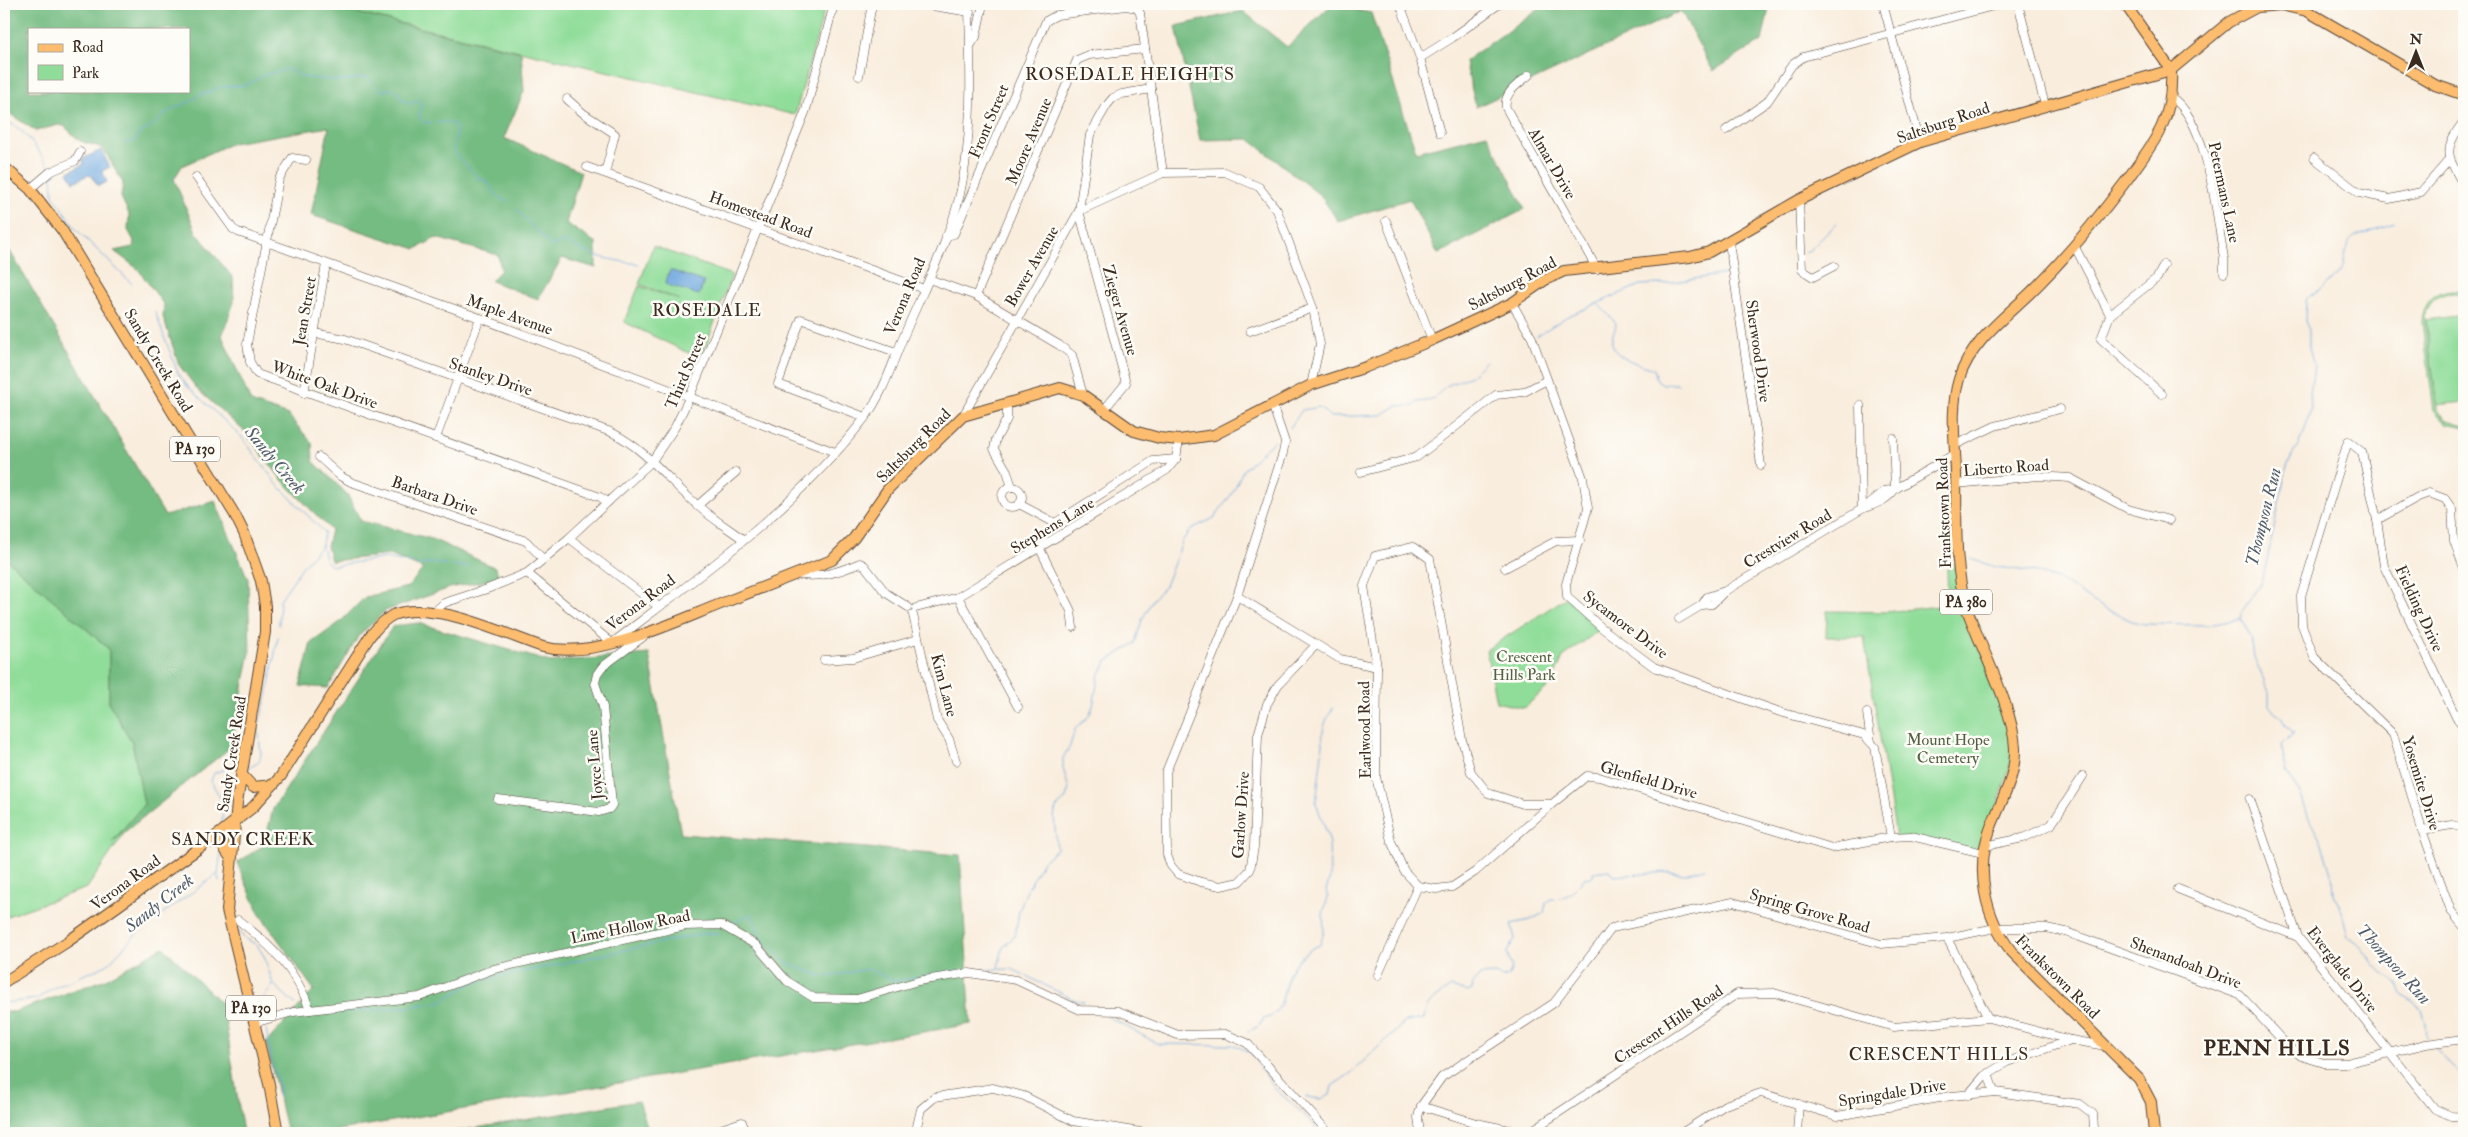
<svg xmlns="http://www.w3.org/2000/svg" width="2468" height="1137" font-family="'IM FELL Double Pica',serif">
<rect width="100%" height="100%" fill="#fdfcf7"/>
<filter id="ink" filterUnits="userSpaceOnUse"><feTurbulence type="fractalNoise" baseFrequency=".02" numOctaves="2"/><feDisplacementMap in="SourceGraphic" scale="10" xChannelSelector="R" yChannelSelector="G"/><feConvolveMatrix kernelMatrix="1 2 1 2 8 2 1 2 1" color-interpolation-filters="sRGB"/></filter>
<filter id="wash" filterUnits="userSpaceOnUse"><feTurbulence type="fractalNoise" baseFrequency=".0096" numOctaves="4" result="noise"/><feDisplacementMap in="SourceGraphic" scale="20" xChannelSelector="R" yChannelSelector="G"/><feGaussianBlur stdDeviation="1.12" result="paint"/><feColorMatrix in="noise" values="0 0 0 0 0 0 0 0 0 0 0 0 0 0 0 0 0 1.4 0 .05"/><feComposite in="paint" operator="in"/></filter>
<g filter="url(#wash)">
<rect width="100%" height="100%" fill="#f9eddd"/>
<g fill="#90dd9a" stroke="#66845c">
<path d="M318,4H826L795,115Z"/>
<path d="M653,246L732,275L701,359L624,322L639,286L680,300L639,284Z"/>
<path d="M2456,290L2464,292V295C2445,288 2425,300 2425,321L2437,409L2447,421L2464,426V428L2447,424L2434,410L2422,322C2423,302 2437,289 2456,290Z"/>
<path d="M2464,315V402L2437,405L2426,320Z"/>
<path d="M4,557L109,649V703L132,742L144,804L87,888L10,915L4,919Z"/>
<path d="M1958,561L1959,571L2004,706L2015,750L1983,853L1896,837L1864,637H1826L1827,611L1886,612L1948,605L1947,569Z"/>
<path d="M1567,597L1602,628L1563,657L1551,684L1524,708L1496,702L1486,650Z"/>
</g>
<g fill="#74bc82" stroke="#587350" fill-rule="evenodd">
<path d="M4,4H318L521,52L524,91L504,138L581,172L566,223L596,243V268L562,258L538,299L491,281L501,270L498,255L436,238L416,249L311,215L329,127L232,143L182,166L174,179L196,232L233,278L234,302L222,336L251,402L288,415L312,443L313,461L347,494L361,521L432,539L496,568L499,578L450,588L385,611L358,637L328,688L300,686L311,643L339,623L365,597L408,587L423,569L390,555L331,561L327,546L331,530L283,481L244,431L198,390L179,365L163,317L164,305L138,269L114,251L133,247L134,241L128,230L129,214L121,197L123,183L106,153L100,147L80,141L64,126L58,125L36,131L4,110ZM29,29H189V91H29Z"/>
<path d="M1543,4H1770L1762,41L1713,71L1681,11L1476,107L1465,61L1538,10Z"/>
<path d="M1331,5L1371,13L1416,152L1487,134L1525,209L1438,254L1410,199L1338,221L1321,196L1249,139L1200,140L1176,26L1243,11L1287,47Z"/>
<path d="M4,241L165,516L215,501L248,579L250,652L231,747L112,842L144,804L132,742L109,703V649L4,557Z"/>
<path d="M418,623L550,662L649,654L681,834L960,855L971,1024L321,1133H287L266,1043L314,990L259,913L237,863L264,845L273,809L393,626Z"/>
<path d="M163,947L223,1005L243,1133H4V1011L14,1012L106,979Z"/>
<path d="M639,1101L649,1133H446Z"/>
</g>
<g fill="#6fa8df" stroke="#55697e">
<path d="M101,150L110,167L102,171L107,182L98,186L92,176L88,175L74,182L68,172L84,164L82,159Z"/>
<path d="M670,270L704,282L699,295L665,284Z"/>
</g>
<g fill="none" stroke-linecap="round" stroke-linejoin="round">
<g stroke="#6fa8df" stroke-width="1">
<path d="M4,121C26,128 36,148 49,167"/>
<path d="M125,143L135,141L139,133C151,129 158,119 168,112C180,104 189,105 200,94L208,93L220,87L246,85L265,75L288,69L302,77L341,81L366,77L382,91L389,89L397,91L401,99L411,104L419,100L422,103L419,116L425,123L448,122L455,125L456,134L453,151L478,178L487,181L497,196L508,202"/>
<path d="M57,174L52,176L53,195L76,229L132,284"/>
<path d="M516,209L551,246L566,241C587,257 613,260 638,264"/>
<path d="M2394,223L2354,237L2348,243L2343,266L2339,273L2321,290L2309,296L2306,300L2305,321L2309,330V348L2314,366L2310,393L2311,408L2304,433L2287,466L2266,565L2260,584L2243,610L2241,619L2251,637L2254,657L2269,692V706L2281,717L2286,726L2294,733L2281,745L2287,773L2300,793L2310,821L2321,841L2332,877L2333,894L2342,911L2348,937L2361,946L2376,967L2396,982L2402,994L2422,1010L2426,1023L2427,1038"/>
<path d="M1805,252L1810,250L1837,223"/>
<path d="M1597,303L1616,323C1616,329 1613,332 1612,338C1609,358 1640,364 1654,369L1657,380L1663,384H1678"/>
<path d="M155,312L178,373L189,388L241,436L276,483L324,532L322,545L302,567L280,600L279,625"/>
<path d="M1537,336L1566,317L1640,285L1662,284L1725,274L1731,271"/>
<path d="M1290,428L1302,410L1320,407L1330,417L1382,415L1396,406H1412L1418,402L1426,401L1434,398L1446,386L1471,376L1486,361"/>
<path d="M322,545L325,560L332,566L386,558L419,565L432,563L469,567"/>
<path d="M1970,559L1996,567L2037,572L2060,580L2107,610L2132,621L2144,624L2209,625L2240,619"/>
<path d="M249,768L259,762L261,754L258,726L267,696L278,637"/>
<path d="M222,825L223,803L211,781L214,773L234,766"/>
<path d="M218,875L219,882"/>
<path d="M732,924L751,913L762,940L787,963L824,977L868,969L895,981L961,970"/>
<path d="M239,930L243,937L257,945L264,956L273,984L295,1004"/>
<path d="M998,968L1003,947L1015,936L1019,911L1028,888L1043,861L1057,849L1054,817L1056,808L1065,800L1069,789L1063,768V758L1070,746L1075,729L1089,716L1093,706L1099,675L1106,662L1135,643L1142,620L1153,599L1165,586L1183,540L1191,529L1214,518L1233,492L1243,470L1274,441"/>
<path d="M973,970L1012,969L1073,999L1084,1002"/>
<path d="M4,1003L37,999L53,988L107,965L142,928L218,874L221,851"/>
<path d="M262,1010L260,1003L273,985"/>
<path d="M310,1014L402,1008L440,1002L474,982L706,933L719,934"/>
<path d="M1107,1016L1158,1044L1233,1045L1250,1052L1275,1089L1298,1109L1314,1125L1318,1133"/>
<path d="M266,1029L272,1065L278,1081L279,1098"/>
<path d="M1248,1032L1260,1025L1263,1019C1286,1016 1282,985 1291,970C1297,960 1309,948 1320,945L1324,932L1323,913L1328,898L1326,891L1330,877L1329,839L1316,803L1323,744C1321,729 1326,720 1333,708"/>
<path d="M2436,1048L2451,1066L2464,1077"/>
<path d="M1306,1097L1321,1099L1330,1095L1332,1086L1351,1073L1405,1022L1424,1019C1425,1002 1438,996 1451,987L1467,992L1472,990L1473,983L1480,975L1495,974L1503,978L1509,976L1512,968L1507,952L1515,939L1511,924L1530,920L1544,913L1546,903L1551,899C1568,899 1574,891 1584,878L1593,877V872L1609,870L1613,876L1669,872L1685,874L1705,868"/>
<path d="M267,1115L268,1133"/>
</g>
</g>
</g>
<g filter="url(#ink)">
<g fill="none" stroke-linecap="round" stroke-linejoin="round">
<defs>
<g id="minor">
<path d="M920,4L970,12"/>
<path d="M1400,4L1420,58L1440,133"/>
<path d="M1883,4L1920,142"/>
<path d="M2018,4L2045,105"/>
<path d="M1137,8L1140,13L1163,173"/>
<path d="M970,46L976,37L983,4"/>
<path d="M1420,58L1452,38L1499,4"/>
<path d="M1529,75C1519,84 1503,92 1506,108L1597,269"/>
<path d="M859,76L872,4"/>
<path d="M2171,97C2209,122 2216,214 2224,258V273"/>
<path d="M567,99L583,113L615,134L605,173"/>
<path d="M2464,121C2442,150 2447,156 2464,186"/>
<path d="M1726,130L1767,102L1792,65L1803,57L2001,4"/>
<path d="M2314,158L2359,193L2389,199L2421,192L2449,160"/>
<path d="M306,160L292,158L279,179L247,344L250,362L257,374L600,497L608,502"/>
<path d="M587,167L924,289"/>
<path d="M196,177L233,229L238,232L480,318L835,452"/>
<path d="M30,189L50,172L75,161L80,152"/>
<path d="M1799,200L1802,270L1813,277L1834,266"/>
<path d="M1386,221L1432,340"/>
<path d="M946,236L954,234L1046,21L1057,15L1126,6L1137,8L1143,4"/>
<path d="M1729,242L1761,465"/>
<path d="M2075,247L2110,315L2101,339L2162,394"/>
<path d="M929,279L976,296L1059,345L1072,355L1083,395"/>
<path d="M976,296L1077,60L1089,55L1145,49"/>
<path d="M1512,303L1532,338L1583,478L1588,508L1566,584L1567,597L1602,628L1654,667L1780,712L1864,735L1875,747L1891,837"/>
<path d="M2110,315L2157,278L2164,265"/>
<path d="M1250,331L1313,308"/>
<path d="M314,333L345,339L611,432C646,449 668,480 697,505C711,518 728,528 744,540"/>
<path d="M304,393L326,264"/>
<path d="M1007,403V419L996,439L994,449L1007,471L1012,487"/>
<path d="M1860,405L1862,509"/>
<path d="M1273,407L1285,442L1283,453L1237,596L1166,772L1167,855L1171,866L1178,874L1201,882L1221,886L1239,882L1250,870L1254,847L1258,735L1267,704L1278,685L1315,646"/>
<path d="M1103,411L1126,383L1079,211L1090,135L1107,105L1113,98L1122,94L1151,89"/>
<path d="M963,416L1079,211L1163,173L1225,172L1259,187L1277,210L1313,308L1320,344L1311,385"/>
<path d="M865,417L778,384L801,319L896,352"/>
<path d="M436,438L480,318"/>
<path d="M1893,438L1895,489"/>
<path d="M1955,445L1995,426L2060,409"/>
<path d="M319,457L340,476L351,482L526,541L543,559"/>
<path d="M1361,472L1417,457L1496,395L1524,392L1547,380"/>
<path d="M1956,484L2038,476L2070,478L2128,509L2169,520"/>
<circle cx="1012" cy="497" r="10"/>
<path d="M1019,504L1055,523L1153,461L1176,459"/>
<path d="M697,506L736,472"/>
<path d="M1866,506L1885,491L1895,489L1955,454"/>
<path d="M2377,520L2418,497L2429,493L2445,499L2452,509L2454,541L2464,568"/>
<path d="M569,538L659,607"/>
<path d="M1040,549L1071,611L1073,627"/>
<path d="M1505,568L1556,541L1580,540"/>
<path d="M527,573L612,643C701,575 795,508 864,419C884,394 893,360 906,331C925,286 949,241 960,194C974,131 970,67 969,4"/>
<path d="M796,574C818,579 839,572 860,563L864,565L886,593L908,607"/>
<path d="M1237,596L1340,659L1377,667"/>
<path d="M958,597L1018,707"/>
<path d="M1702,605L1712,604L1725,591"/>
<path d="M916,608L958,597L1167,470L1176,459L1179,440"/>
<path d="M433,613L444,603L487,589L527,573L569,538L652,461L675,427L690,396L806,110L834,4"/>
<path d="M913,615L937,720L949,739L956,761"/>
<path d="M1679,619L1702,605L1707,597L1725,591L1862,509C1875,504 1887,501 1895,489"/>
<path d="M824,660L853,658L918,639"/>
<path d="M1867,713L1871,742"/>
<path d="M2464,727L2456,717L2384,566L2377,520L2362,452L2348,441L2301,596L2302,625L2314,657L2393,734L2422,830L2451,911L2464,927"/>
<path d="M498,799L599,812L609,809L612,805L603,707L595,683L597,674L602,667L643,637"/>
<path d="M2250,799L2298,937L2435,1109L2451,1116L2464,1117"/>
<path d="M1552,804L1475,872L1452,887L1436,889L1418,886L1404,871L1391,841L1376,777L1377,667L1364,586L1375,556L1413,547L1430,559L1462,740L1471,772L1488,793L1523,804H1552L1587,776L1599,777L1832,848L1891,837L1911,836L1983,853"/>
<path d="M2422,830L2452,825L2464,828"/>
<path d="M1985,846L2023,838L2051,825L2083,776"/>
<path d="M2178,889L2298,937"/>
<path d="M238,920C270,944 297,971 310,1010"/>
<path d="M1947,938L1988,1018"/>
<path d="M1378,975L1418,886"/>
<path d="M254,1023L293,1012L419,997L494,969L685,926L721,925L756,945L787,981L814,998L857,999L918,981L969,973L1016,980L1080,1010L1118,1011L1178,1035L1225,1034L1247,1043L1329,1133"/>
<path d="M1988,1073L1994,1092"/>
<path d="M1968,1095L1984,1076L2007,1062L2071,1040L2106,1046"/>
<path d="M1421,1106L1476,1123L1525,1133"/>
<path d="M1476,1123L1478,1133"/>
<path d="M1683,1132L1725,1105L1761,1093L1837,1116L1951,1096L1996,1092L2080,1104L2093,1114L2094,1128L2092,1133"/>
<path d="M709,1133L742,1122L746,1133"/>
<path d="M919,1133L917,1126L921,1109L935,1097L993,1088L1024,1096L1073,1121L1146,1133"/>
<path d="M1420,1133L1418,1117L1421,1106L1442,1077L1554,1003L1612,928L1733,902L1881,944L1947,938L1995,928H2046L2066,932L2240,995L2285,1043L2301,1056L2324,1063H2347L2426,1044L2464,1039"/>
<path d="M1528,1133L1737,994L1774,993L1894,1027L1988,1018L2071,1040"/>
<path d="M1797,1133L1799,1104"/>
</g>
<g id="major">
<path d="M2125,4L2171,70"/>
<path d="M4,167L30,189L62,230L235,515L244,533L261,581L265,606V632L237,803L227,910L269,1084L278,1133"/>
<path d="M241,774L253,787L273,785"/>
<path d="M209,841L222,845L230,857"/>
<path d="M4,982L67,942L219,834L253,807L281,776L370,636C377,628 383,620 393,615C432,599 504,634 543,647C595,660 670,624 718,605C756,590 794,575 832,560L854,538L888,489L963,416L1060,388L1083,395L1134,431L1159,438L1179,440L1214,435L1311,385L1366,367L1432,340L1512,303L1545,280L1564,271L1690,257L1709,252L1799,200L1920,142L2171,70L2229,22L2257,7L2281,5L2307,11L2435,85L2464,95"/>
<path d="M2154,1133L2151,1102L2139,1079L2012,952C1985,918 1974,869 1991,827C2001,801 2016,777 2015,748C2013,707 1981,649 1967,609C1953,565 1957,517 1956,472C1955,442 1950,408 1959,379C1970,343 2004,318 2030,293C2066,258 2096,221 2126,181C2138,164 2152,147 2161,128C2170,110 2172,90 2171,70"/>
</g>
</defs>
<use href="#minor" stroke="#58473b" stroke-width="9"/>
<use href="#major" stroke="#58473b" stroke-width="12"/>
<use href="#minor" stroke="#fff" stroke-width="8"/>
<use href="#major" stroke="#fcbd6f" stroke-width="10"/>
</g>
</g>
<g text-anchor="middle" stroke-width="5" stroke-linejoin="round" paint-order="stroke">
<g fill="#fdfcf7" stroke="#75695f" stroke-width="1">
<rect x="170" y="436.5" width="50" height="25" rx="4"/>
<rect x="1940" y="589.5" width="52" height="25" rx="4"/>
<rect x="226" y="995.5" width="50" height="25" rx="4"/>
</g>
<g font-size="15" font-weight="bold" fill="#3b2a1e">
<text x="195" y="454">PA 130</text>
<text x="1966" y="607">PA 380</text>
<text x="251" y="1013">PA 130</text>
</g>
<g font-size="16" fill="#3b2a1e" stroke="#fdfcf7">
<text transform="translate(988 121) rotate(-67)" y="6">Front Street</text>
<text transform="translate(1943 122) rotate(-19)" y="6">Saltsburg Road</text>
<text transform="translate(1028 141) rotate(-67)" y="6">Moore Avenue</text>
<text transform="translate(1553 163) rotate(60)" y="6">Almar Drive</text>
<text transform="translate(2225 192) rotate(78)" y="6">Petermans Lane</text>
<text transform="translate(761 214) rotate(20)" y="6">Homestead Road</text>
<text transform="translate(1031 266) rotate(-60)" y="6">Bower Avenue</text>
<text transform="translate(1512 283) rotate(-28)" y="6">Saltsburg Road</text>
<text transform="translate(904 296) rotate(-67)" y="6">Verona Road</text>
<text transform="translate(1121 310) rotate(74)" y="6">Zieger Avenue</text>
<text transform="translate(304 311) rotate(-80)" y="6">Jean Street</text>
<text transform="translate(510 314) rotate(20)" y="6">Maple Avenue</text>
<text transform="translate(1759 351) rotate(82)" y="6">Sherwood Drive</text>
<text transform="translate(159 360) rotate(59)" y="6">Sandy Creek Road</text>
<text transform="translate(685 371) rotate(-67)" y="6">Third Street</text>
<text transform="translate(491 376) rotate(19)" y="6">Stanley Drive</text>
<text transform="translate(325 384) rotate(20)" y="6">White Oak Drive</text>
<text transform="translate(913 445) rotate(-45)" y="6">Saltsburg Road</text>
<text transform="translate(2006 467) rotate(-4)" y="6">Liberto Road</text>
<text transform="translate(435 495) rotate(19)" y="6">Barbara Drive</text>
<text transform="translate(1943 513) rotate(-92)" y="6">Frankstown Road</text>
<text transform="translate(1052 525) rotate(-31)" y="6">Stephens Lane</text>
<text transform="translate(1787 538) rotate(-31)" y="6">Crestview Road</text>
<text transform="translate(640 602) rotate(-37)" y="6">Verona Road</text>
<text transform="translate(2420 608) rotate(65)" y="6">Fielding Drive</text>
<text transform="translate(1626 624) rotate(37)" y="6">Sycamore Drive</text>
<text transform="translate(945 685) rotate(75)" y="6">Kim Lane</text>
<text transform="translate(1364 730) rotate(-91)" y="6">Earlwood Road</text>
<text transform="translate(231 754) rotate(-81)" y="6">Sandy Creek Road</text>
<text transform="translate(594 765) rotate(-95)" y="6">Joyce Lane</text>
<text transform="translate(1649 779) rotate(16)" y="6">Glenfield Drive</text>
<text transform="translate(2422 783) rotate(73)" y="6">Yosemite Drive</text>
<text transform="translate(1240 815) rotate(-86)" y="6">Garlow Drive</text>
<text transform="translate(125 882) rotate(-36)" y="6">Verona Road</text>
<text transform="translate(1810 910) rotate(16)" y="6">Spring Grove Road</text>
<text transform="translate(630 926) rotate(-11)" y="6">Lime Hollow Road</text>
<text transform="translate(2186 962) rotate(21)" y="6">Shenandoah Drive</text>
<text transform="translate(2343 969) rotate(52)" y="6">Everglade Drive</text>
<text transform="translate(2058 976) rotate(45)" y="6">Frankstown Road</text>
<text transform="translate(1668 1024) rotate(-34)" y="6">Crescent Hills Road</text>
<text transform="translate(1892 1092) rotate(-9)" y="6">Springdale Drive</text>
</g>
<g font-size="16" fill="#546043" stroke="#fdfcf7">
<text x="1524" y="662">Crescent<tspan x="1524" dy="18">Hills Park</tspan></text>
<text x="1948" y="745">Mount Hope<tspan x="1948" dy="18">Cemetery</tspan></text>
</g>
<g font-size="18" letter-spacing="1" fill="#3b2a1e" stroke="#fdfcf7">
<text x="1130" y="80">ROSEDALE HEIGHTS</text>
<text x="707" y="316">ROSEDALE</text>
<text x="243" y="845">SANDY CREEK</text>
<text x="1939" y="1060">CRESCENT HILLS</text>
</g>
<g font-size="18" font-style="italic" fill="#505c6b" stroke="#fdfcf7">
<text transform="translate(275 460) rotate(50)" y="6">Sandy Creek</text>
<text transform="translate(2263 517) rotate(-76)" y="6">Thompson Run</text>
<text transform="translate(159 903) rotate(-38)" y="6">Sandy Creek</text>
<text transform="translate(2394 964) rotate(48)" y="6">Thompson Run</text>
</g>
<g font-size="21" font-weight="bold" letter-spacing="1" fill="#3b2a1e" stroke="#fdfcf7">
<text x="2277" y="1055">PENN HILLS</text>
</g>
</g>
<rect width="2468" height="1137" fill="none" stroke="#fdfcf7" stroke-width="20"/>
<rect x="28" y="28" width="162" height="65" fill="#fdfcf7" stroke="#afa8a0"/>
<rect x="38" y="44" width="25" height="8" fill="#fcbd6f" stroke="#afa8a0"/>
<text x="72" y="52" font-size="15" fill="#3b2a1e">Road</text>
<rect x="38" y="65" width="25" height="15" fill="#90dd9a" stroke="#afa8a0"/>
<text x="72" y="78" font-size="15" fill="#3b2a1e">Park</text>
<g transform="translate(2416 52)" stroke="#fdfcf7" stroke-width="4" paint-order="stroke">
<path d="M0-4L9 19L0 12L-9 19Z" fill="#3b2a1e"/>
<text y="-8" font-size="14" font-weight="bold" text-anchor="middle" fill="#3b2a1e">N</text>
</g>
</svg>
